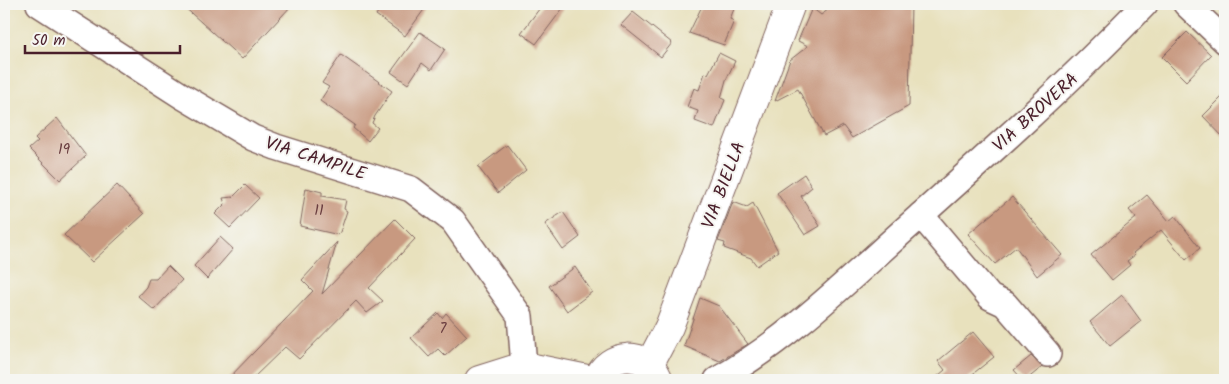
<svg xmlns="http://www.w3.org/2000/svg" width="1229" height="384" font-family="Kalam,sans-serif">
<rect width="100%" height="100%" fill="#f6f6f2"/>
<filter id="ink" filterUnits="userSpaceOnUse"><feTurbulence type="fractalNoise" baseFrequency=".02" numOctaves="2"/><feDisplacementMap in="SourceGraphic" scale="10" xChannelSelector="R" yChannelSelector="G"/><feConvolveMatrix kernelMatrix="1 2 1 2 8 2 1 2 1" color-interpolation-filters="sRGB"/></filter>
<filter id="wash" filterUnits="userSpaceOnUse"><feTurbulence type="fractalNoise" baseFrequency=".0096" numOctaves="4" result="noise"/><feDisplacementMap in="SourceGraphic" scale="20" xChannelSelector="R" yChannelSelector="G"/><feGaussianBlur stdDeviation="1.12" result="paint"/><feColorMatrix in="noise" values="0 0 0 0 0 0 0 0 0 0 0 0 0 0 0 0 0 1.4 0 .05"/><feComposite in="paint" operator="in"/></filter>
<g filter="url(#wash)">
<rect width="100%" height="100%" fill="#e8e1bd"/>
<g id="blocks">
<g fill="#c89980">
<path d="M181,4H293L242,59Z"/>
<path d="M383,4H428L405,36L376,15Z"/>
<path d="M543,4H566L536,44L521,33Z"/>
<path d="M703,4H736L730,19L734,21L724,45L689,33Z"/>
<path d="M836,4H911L909,106L852,138L843,126L824,136L798,89L775,101L790,60L808,46L798,41L812,8L821,15Z"/>
<path d="M633,12L672,43L661,57L621,25Z"/>
<path d="M420,32L445,49L431,70L422,63L408,84L391,72Z"/>
<path d="M1187,32L1211,55L1186,81L1162,57Z"/>
<path d="M719,53L735,61L726,80L721,98L725,100L714,128L695,121L698,111L687,107L694,88L699,90L705,73L708,74Z"/>
<path d="M341,55L392,91L375,116L372,123L378,128L368,141L353,128L355,125L320,101L329,87L322,83Z"/>
<path d="M1225,94V139L1203,116Z"/>
<path d="M57,118L86,156L60,180L29,149L38,141L35,138Z"/>
<path d="M507,145L526,170L498,193L478,167Z"/>
<path d="M804,174L812,187L801,196L820,226L805,235L777,193Z"/>
<path d="M117,185L144,214L92,262L64,235Z"/>
<path d="M245,185L259,198L230,228L215,214L225,204L223,198L233,197Z"/>
<path d="M306,188L322,192V196L346,200L344,209L347,211L339,235L300,226Z"/>
<path d="M1147,195L1169,221L1175,216L1200,248L1186,260L1161,230L1133,253L1135,255L1127,261L1130,265L1112,280L1091,255L1136,218L1129,210Z"/>
<path d="M1012,197L1062,255L1037,276L1016,247L995,264L968,234Z"/>
<path d="M733,202L747,207L753,203L778,251L757,266L751,258L724,248L725,243L718,241Z"/>
<path d="M563,212L580,237L563,250L545,224Z"/>
<path d="M395,219L415,239L369,288L383,301L367,313L356,301L299,359L285,347L251,380H227L313,291L302,280L337,242L322,294Z"/>
<path d="M220,237L233,249L207,279L194,266Z"/>
<path d="M168,266L182,280L154,310L138,296L146,287L149,279H156Z"/>
<path d="M575,267L592,292L567,311L549,286Z"/>
<path d="M1122,295L1141,321L1110,346L1090,322Z"/>
<path d="M700,298L719,306L748,344L720,361L684,346Z"/>
<path d="M438,313L442,318L446,313L467,336L445,356L438,349L429,357L411,338Z"/>
<path d="M973,332L994,357L965,380H933L945,370L938,361Z"/>
<path d="M1031,356L1042,367L1026,380H1023L1014,370Z"/>
</g>
</g>
</g>
<g filter="url(#ink)">
<use href="#blocks" fill-opacity="0" stroke="#81635e" stroke-width="1"/>
<g fill="none" stroke-linecap="round" stroke-linejoin="round">
<defs>
<g id="minor">
<path d="M39,4L182,96L253,138L276,147L411,189L453,221L520,316L524,366"/>
<path d="M1186,4L1225,41"/>
<path d="M921,215L990,297L1005,304L1048,354"/>
<path d="M717,380C786,341 844,284 903,231C985,158 1068,84 1145,4"/>
</g>
<g id="tertiary">
<path d="M649,365L669,327L791,4"/>
<path d="M479,380L524,366L592,380"/>
<path d="M597,380C609,351 646,350 658,378"/>
</g>
</defs>
<use href="#minor" stroke="#81635e" stroke-width="28"/>
<use href="#tertiary" stroke="#81635e" stroke-width="30"/>
<use href="#minor" stroke="#fff" stroke-width="25"/>
<use href="#tertiary" stroke="#fff" stroke-width="28"/>
</g>
</g>
<g text-anchor="middle" stroke-width="4" stroke-linejoin="round" paint-order="stroke">
<g font-size="15" fill="#6a3e40">
<text x="64" y="154">19</text>
<text x="319" y="215">11</text>
<text x="443" y="333">7</text>
</g>
<g font-size="18" fill="#4a1f2b" stroke="#f6f6f2">
<text transform="translate(1035 112) rotate(-42)" y="6">VIA BROVERA</text>
<text transform="translate(316 158) rotate(18)" y="6">VIA CAMPILE</text>
<text transform="translate(723 185) rotate(-69)" y="6">VIA BIELLA</text>
</g>
</g>
<rect width="1229" height="384" fill="none" stroke="#f6f6f2" stroke-width="20"/>
<path d="M25 45v8h155v-8" fill="none" stroke="#4a1f2b" stroke-width="2.5"/>
<text x="32" y="45" font-size="15" fill="#4a1f2b" stroke="#f6f6f2" stroke-width="4" paint-order="stroke">50 m</text>
</svg>
